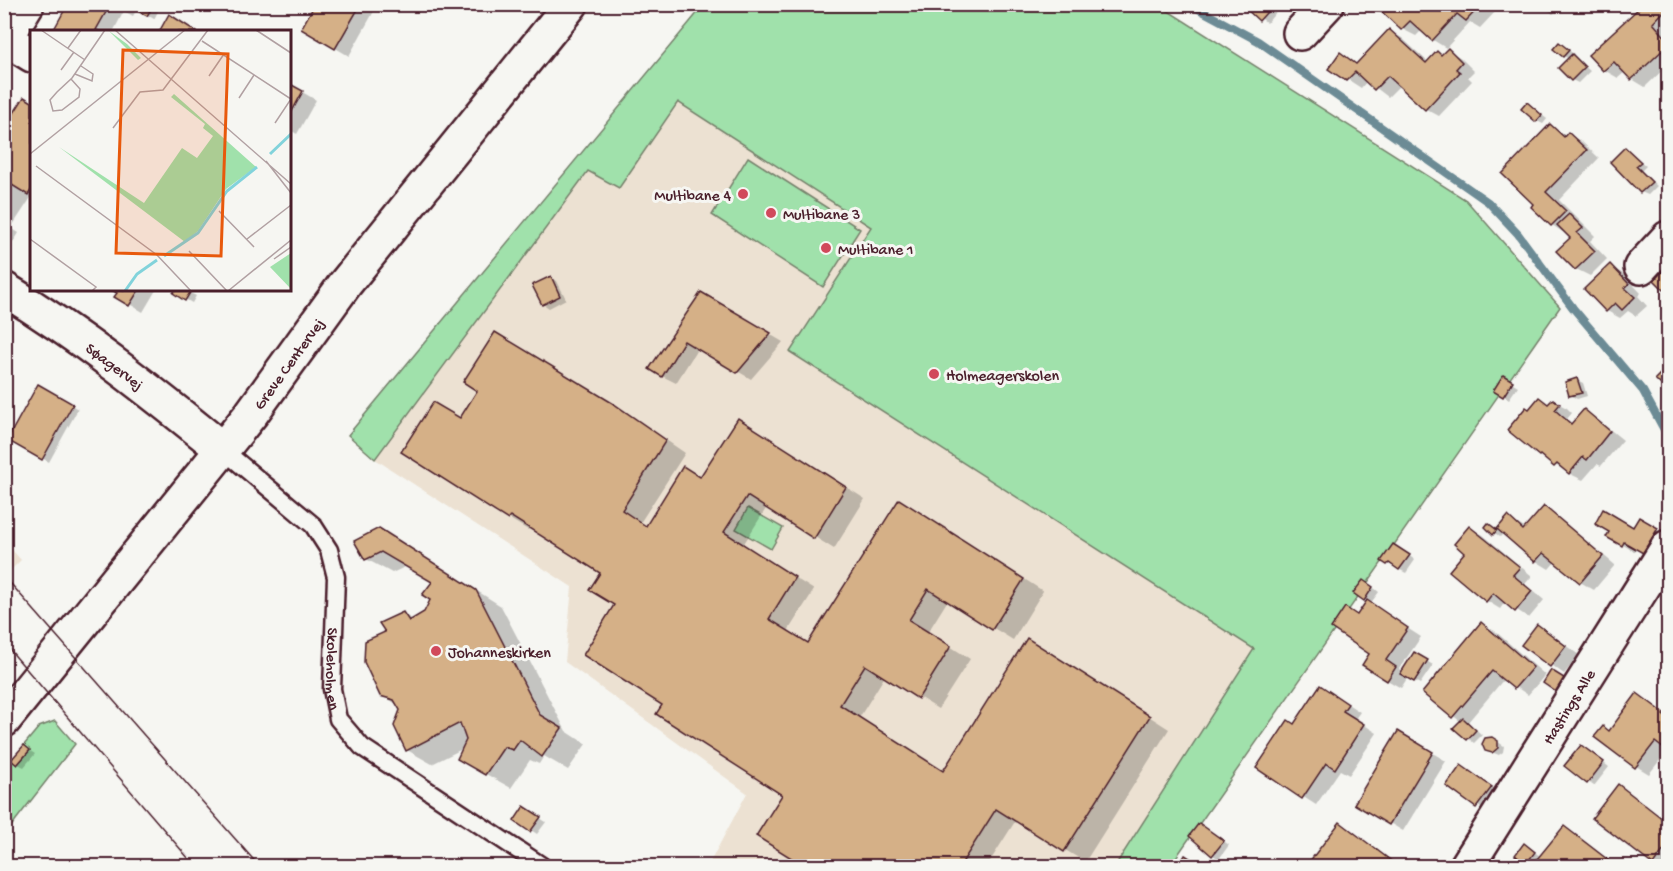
<svg xmlns="http://www.w3.org/2000/svg" width="1673" height="871" font-family="'Gochi Hand',sans-serif">
<rect width="100%" height="100%" fill="#f6f6f2"/>
<filter id="ink" filterUnits="userSpaceOnUse"><feTurbulence type="fractalNoise" baseFrequency=".0167" numOctaves="2"/><feDisplacementMap in="SourceGraphic" scale="12" xChannelSelector="R" yChannelSelector="G"/><feConvolveMatrix kernelMatrix="1 2 1 2 8 2 1 2 1" color-interpolation-filters="sRGB"/></filter>
<g filter="url(#ink)">
<g fill="#ece1d2">
<path d="M678,101L707,121L1485,289L1115,866H708L747,793L565,662L572,587L375,459L588,171L619,188Z"/>
<path d="M5,542L21,560L5,576Z"/>
</g>
<g fill="#a0e1ab" stroke="#75806b" stroke-width="1.5">
<path d="M704,5H1159L1466,200L1560,307L1170,866H1115L1254,649L790,352L871,227L678,102L619,188L588,171L375,459L348,435Z"/>
<path d="M748,157L860,229L823,287L712,215Z"/>
<path d="M748,508L783,528L771,549L736,529Z"/>
<path d="M55,721L75,744L5,834V759L9,758L17,765L30,750L24,745L39,727Z"/>
</g>
<g fill="#0003">
<path d="M66,4H162L154,19L137,9L133,16L124,11L113,32H57Z"/>
<path d="M317,4H378L349,56L303,29Z"/>
<path d="M1243,4H1283L1267,23Z"/>
<path d="M1389,4H1489L1496,11L1480,28L1470,22L1446,48L1433,40L1422,30L1416,36L1402,29L1383,11Z"/>
<path d="M1541,4H1554L1558,9L1553,14Z"/>
<path d="M1641,4H1668V28L1665,31L1668,35V65L1645,87L1632,79L1625,72L1618,78L1604,70L1590,55L1641,8Z"/>
<path d="M1389,31L1402,38L1428,62L1437,53L1442,56L1448,50L1461,58L1474,71L1468,77L1472,81L1439,116L1426,109L1400,85L1388,97L1367,81L1361,88L1330,68L1340,54L1358,65Z"/>
<path d="M1560,44L1574,54L1573,56L1590,71L1578,83L1572,80L1569,59L1564,56Z"/>
<path d="M290,85L316,100L297,134L290,130Z"/>
<path d="M32,103V196L11,228L19,233L12,244L4,240V135Z"/>
<path d="M1528,104L1547,119L1543,124L1537,121Z"/>
<path d="M1550,126L1567,136L1568,134L1582,142L1599,158L1559,200L1595,236L1590,241L1607,259L1590,276L1576,269L1559,251L1572,238L1552,225L1533,206Z"/>
<path d="M1626,149L1646,166L1641,171L1657,186L1648,195L1641,192Z"/>
<path d="M1610,266L1623,274L1641,293L1638,296L1647,306L1636,316L1628,311L1620,318L1607,311Z"/>
<path d="M550,277L557,281L566,299L549,308L543,304Z"/>
<path d="M114,290H156L143,312L116,296L119,292Z"/>
<path d="M177,290H185L196,296L192,303L175,293Z"/>
<path d="M701,294L783,342L751,379L698,348L676,383L662,376Z"/>
<path d="M516,345L634,418L685,453L640,523L647,527L701,478L758,431L865,499L834,549L767,507L743,545L814,590L788,631L809,644L919,512L1043,591L1013,640L948,600L928,632L970,659L938,709L885,676L859,718L944,772L1047,651L1169,729L1085,862L1016,820L987,866H807L758,836L784,794L664,704L602,573L530,527L528,530L508,518L460,419Z"/>
<path d="M1668,368V388L1657,379Z"/>
<path d="M1503,377L1518,386L1509,399L1495,390Z"/>
<path d="M1577,380L1583,383L1587,396L1577,399L1570,395Z"/>
<path d="M38,386L78,409L49,462L9,439Z"/>
<path d="M4,395L11,398L4,409Z"/>
<path d="M1540,399L1550,405L1553,401L1567,408L1572,413L1567,419L1573,424L1584,411L1597,419L1623,440L1601,466L1597,464L1583,480L1568,473L1540,455L1530,411Z"/>
<path d="M1544,508L1557,516L1615,565L1594,590L1580,582L1556,561L1549,569L1536,561L1504,533L1500,537L1487,527L1497,531L1508,518L1526,529Z"/>
<path d="M1639,519L1668,536L1657,559L1638,548L1635,552L1608,536L1633,529Z"/>
<path d="M1469,527L1483,535L1532,576L1525,584L1544,600L1529,618L1505,602L1500,609L1487,601L1466,552Z"/>
<path d="M379,529L501,606L566,731L586,744L568,770L544,756L539,764L530,760L511,788L484,773L464,748L432,764L407,750L401,710L398,705L382,695L388,633L403,614L413,620L425,613L432,599L434,582L407,566L392,573L366,559Z"/>
<path d="M1400,549L1415,560L1406,573L1383,561Z"/>
<path d="M1370,585L1379,592L1370,604L1421,637L1399,669L1403,672L1415,654L1433,665L1420,684L1408,677L1401,688L1387,680L1371,653L1358,616L1368,601L1355,593Z"/>
<path d="M1481,624L1495,631L1545,675L1528,695L1504,679L1468,722L1482,735L1474,743L1455,728L1461,722L1424,692Z"/>
<path d="M1538,626L1579,655L1564,674L1523,644Z"/>
<path d="M1334,695L1360,712L1355,719L1377,733L1349,775L1340,770L1316,805L1258,768L1295,726Z"/>
<path d="M1638,695L1668,716V750L1649,774L1636,766L1603,728L1610,732Z"/>
<path d="M1399,733L1446,761L1403,831L1356,803Z"/>
<path d="M1492,738L1504,746L1503,752L1499,755L1486,750Z"/>
<path d="M24,747L35,754L24,767L18,764Z"/>
<path d="M1587,750L1609,767L1594,786L1588,782Z"/>
<path d="M1474,774L1504,796L1490,814L1448,786Z"/>
<path d="M1618,786L1668,822V866H1659L1654,863Z"/>
<path d="M531,812L546,822L537,834L516,820Z"/>
<path d="M1340,824L1353,832L1399,866H1308Z"/>
<path d="M1564,828L1577,835L1617,866H1549L1539,858L1533,866L1526,862L1531,849L1541,857Z"/>
<path d="M1209,830L1229,845L1219,859L1213,855Z"/>
<path d="M1515,863L1522,866H1512Z"/>
</g>
<g fill="none" stroke-linecap="round" stroke-linejoin="round">
<path stroke="#6c8b95" stroke-width="8" d="M1189,4L1258,41L1488,202L1518,234L1573,308L1643,391L1668,437"/>
</g>
<g fill="#d5b087" stroke="#4a1f2b" stroke-width="1.5">
<path d="M65,4H122L119,10L110,5L96,30L100,32H54L53,31L64,11L61,10Z"/>
<path d="M132,4H154L147,16L130,7Z"/>
<path d="M315,4H361L335,49L301,29Z"/>
<path d="M1241,4H1274L1259,21Z"/>
<path d="M1387,4H1482L1466,21L1457,14L1432,41L1410,21L1401,30L1381,11Z"/>
<path d="M1638,4H1666L1668,7L1653,23L1668,40V45L1631,80L1614,62L1603,71L1588,55L1639,8L1637,6Z"/>
<path d="M169,14L197,32H159Z"/>
<path d="M1389,29L1426,63L1437,51L1441,55L1448,48L1462,62L1456,69L1460,72L1425,110L1388,76L1374,90L1355,72L1346,81L1328,69L1340,52L1356,64Z"/>
<path d="M1559,42L1569,50L1563,57L1553,49Z"/>
<path d="M1572,54L1585,67L1571,81L1558,68Z"/>
<path d="M290,84L303,91L290,115Z"/>
<path d="M24,97L32,102V189L28,195L12,185L4,196V132L7,129L5,127Z"/>
<path d="M1527,102L1542,115L1536,122L1521,109Z"/>
<path d="M1550,124L1564,137L1568,132L1587,150L1546,192L1566,211L1551,226L1531,207L1533,204L1502,174Z"/>
<path d="M1625,147L1641,162L1636,166L1652,182L1640,193L1610,162Z"/>
<path d="M1569,214L1583,228L1577,233L1595,251L1575,270L1556,251L1570,238L1557,225Z"/>
<path d="M1610,264L1629,284L1625,288L1635,297L1622,310L1615,303L1606,312L1584,289Z"/>
<path d="M1668,266V294L1654,280Z"/>
<path d="M551,276L560,296L542,305L532,285Z"/>
<path d="M112,290H139L129,306L114,297L117,293Z"/>
<path d="M175,290H188L191,291L185,301L173,293Z"/>
<path d="M701,292L771,333L737,373L684,341L662,377L649,369Z"/>
<path d="M495,332L614,404L666,440L622,510L646,526L683,466L700,477L738,418L846,487L814,539L747,496L724,532L795,577L769,619L808,643L899,499L1024,579L992,630L928,589L909,620L951,646L918,699L865,665L840,705L943,771L1027,638L1150,716L1064,852L996,809L960,866H804L756,836L782,795L656,714L662,705L583,655L614,605L589,590L600,573L510,516L508,520L401,452L433,402L460,418L477,391L463,382Z"/>
<path d="M1668,366V382L1663,387L1655,379Z"/>
<path d="M1503,375L1513,381L1503,397L1493,391Z"/>
<path d="M1577,378L1582,393L1569,396L1565,382Z"/>
<path d="M38,384L73,404L42,460L7,440Z"/>
<path d="M1539,397L1548,404L1553,399L1560,404L1555,410L1571,424L1584,409L1610,431L1587,460L1583,457L1569,474L1557,464L1554,467L1540,455L1539,456L1507,430L1526,407L1529,409Z"/>
<path d="M1544,506L1603,556L1580,583L1543,553L1535,562L1497,529L1508,516L1523,530Z"/>
<path d="M1603,509L1633,527L1639,517L1658,528L1643,553L1624,542L1622,546L1606,537L1609,532L1595,524Z"/>
<path d="M1488,523L1497,530L1493,535L1485,527Z"/>
<path d="M1469,526L1520,567L1513,575L1532,591L1515,612L1493,593L1486,602L1449,571L1464,553L1454,544Z"/>
<path d="M379,528L476,590L540,715L562,728L542,757L520,740L513,750L504,747L485,775L457,759L466,740L460,723L406,751L394,726L400,710L394,700L380,696L364,662L365,641L385,632L379,623L403,612L409,621L424,612L430,600L422,595L432,582L381,552L365,560L354,541Z"/>
<path d="M1393,544L1410,555L1399,570L1389,563L1387,565L1381,561Z"/>
<path d="M1363,580L1373,587L1364,601L1353,593Z"/>
<path d="M1367,600L1408,628L1386,660L1396,667L1387,681L1362,665L1369,654L1331,628L1345,607L1357,615Z"/>
<path d="M1481,622L1533,667L1514,689L1492,671L1452,718L1422,693Z"/>
<path d="M1537,624L1566,646L1550,667L1521,645Z"/>
<path d="M1414,652L1428,660L1414,682L1400,674Z"/>
<path d="M1551,670L1564,678L1556,692L1543,683Z"/>
<path d="M1320,685L1348,704L1343,711L1364,724L1335,769L1326,763L1302,799L1256,768L1288,720L1294,724Z"/>
<path d="M1637,693L1664,713L1663,715L1668,719V752L1655,742L1635,768L1594,737L1603,726L1609,731Z"/>
<path d="M1463,718L1476,730L1467,740L1453,728Z"/>
<path d="M1398,731L1433,752L1389,825L1354,804Z"/>
<path d="M1492,737L1498,741V748L1492,753L1485,751L1482,744L1485,738Z"/>
<path d="M24,745L30,750L17,765L11,760Z"/>
<path d="M1581,745L1604,762L1587,784L1564,766Z"/>
<path d="M1461,765L1492,787L1476,808L1446,786Z"/>
<path d="M1618,784L1668,823V832L1664,837L1668,840V844L1653,865L1592,818Z"/>
<path d="M524,806L541,817L530,832L514,821Z"/>
<path d="M1340,822L1398,866H1306Z"/>
<path d="M1199,823L1224,841L1212,856L1189,836Z"/>
<path d="M1564,826L1616,866H1547L1537,859Z"/>
<path d="M1524,843L1535,852L1526,864L1515,855Z"/>
<path d="M1185,855L1196,862L1193,866H1187L1181,862Z"/>
</g>
<g fill="none" stroke-linecap="round" stroke-linejoin="round">
<defs>
<g id="service">
<path id="s1" d="M222,449L313,525L329,550L336,577L332,689L338,719L362,747L542,866"/>
</g>
<g id="minor">
<path d="M1300,33L1327,4"/>
<path d="M6,39L32,55"/>
<path d="M4,41L27,4"/>
<path d="M1641,267L1668,238"/>
<path id="s2" d="M4,289C81,336 152,392 222,449"/>
<path id="s3" d="M1467,866L1668,547"/>
</g>
<g id="tertiary">
<path id="s4" d="M4,720L251,414L345,284L571,4"/>
</g>
</defs>
<use href="#service" stroke="#4a1f2b" stroke-width="21"/>
<use href="#minor" stroke="#4a1f2b" stroke-width="38"/>
<use href="#tertiary" stroke="#4a1f2b" stroke-width="38"/>
<use href="#service" stroke="#f6f6f2" stroke-width="16"/>
<use href="#minor" stroke="#f6f6f2" stroke-width="33"/>
<use href="#tertiary" stroke="#f6f6f2" stroke-width="33"/>
<g stroke="#4a1f2b" stroke-width="1.5">
<path d="M4,576L259,866"/>
<path d="M4,643L195,866"/>
</g>
</g>
</g>
<g fill="#d1495b" stroke="#f6f6f2" stroke-width="2">
<circle cx="743" cy="194" r="6"/>
<circle cx="771" cy="213" r="6"/>
<circle cx="826" cy="248" r="6"/>
<circle cx="934" cy="374" r="6"/>
<circle cx="436" cy="651" r="6"/>
</g>
<g text-anchor="middle" stroke-width="6" stroke-linejoin="round" paint-order="stroke">
<g font-size="16" fill="#4a1f2b" stroke="#f6f6f2" text-anchor="start">
<text x="731" y="200" text-anchor="end">Multibane 4</text>
<text x="783" y="219">Multibane 3</text>
<text x="838" y="254">Multibane 1</text>
<text x="946" y="380">Holmeagerskolen</text>
<text x="448" y="657">Johanneskirken</text>
</g>
<g font-size="16" fill="#4a1f2b" stroke="#f6f6f2">
<text dy="6" stroke="none"><textPath href="#s4" startOffset="456">Greve Centervej</textPath></text>
<text dy="6" stroke="none"><textPath href="#s2" startOffset="135">Søagervej</textPath></text>
<text dy="6" stroke="none"><textPath href="#s1" startOffset="268">Skoleholmen</textPath></text>
<text dy="6" stroke="none"><textPath href="#s3" startOffset="189">Hastings Alle</textPath></text>
</g>
</g>
<g transform="translate(30 30)">
<rect width="261" height="261" fill="#f6f6f2"/>
<path d="M79,1L97,14L111,28L108,30ZM144,64L226,137L196,159L168,201L155,212L29,117L114,173L152,118L167,128L183,106L173,98L175,94L141,67ZM261,223V259L240,237Z" fill="#a0e1ab"/>
<path fill="none" stroke="#82d3db" stroke-width="3" d="M240,124L261,104M134,226L168,203L197,161L227,137M95,261L107,244L127,230"/>
<path fill="none" stroke="#b1a0a2" stroke-width="1.5" d="M11,0L55,30M85,0L261,154M226,0L261,23M172,11L261,69L245,93M38,18L51,0M31,40L44,22M45,44L62,51L63,44L51,36M179,46L194,24M41,49L50,59L49,67L32,80L23,81L20,70L27,62L42,48L75,0M209,68L224,45M83,98L110,62L133,60L178,0M0,124L155,0M236,131L261,163M6,136L127,225L161,261M189,181L224,217M0,209L66,257L62,261M217,209L261,175M159,221L197,261M244,229L261,217M198,261L261,210"/>
<path fill="#e8590c" fill-opacity="0.15" stroke="#e8590c" stroke-width="3" d="M93,20L198,24L191,226L86,223Z"/>
<rect width="261" height="261" fill="none" stroke="#4a1f2b" stroke-width="3"/>
</g>
<rect width="1673" height="871" fill="none" stroke="#f6f6f2" stroke-width="24"/>
<rect x="12" y="12" width="1649" height="847" fill="none" stroke="#4a1f2b" stroke-width="2" filter="url(#ink)"/>
</svg>
